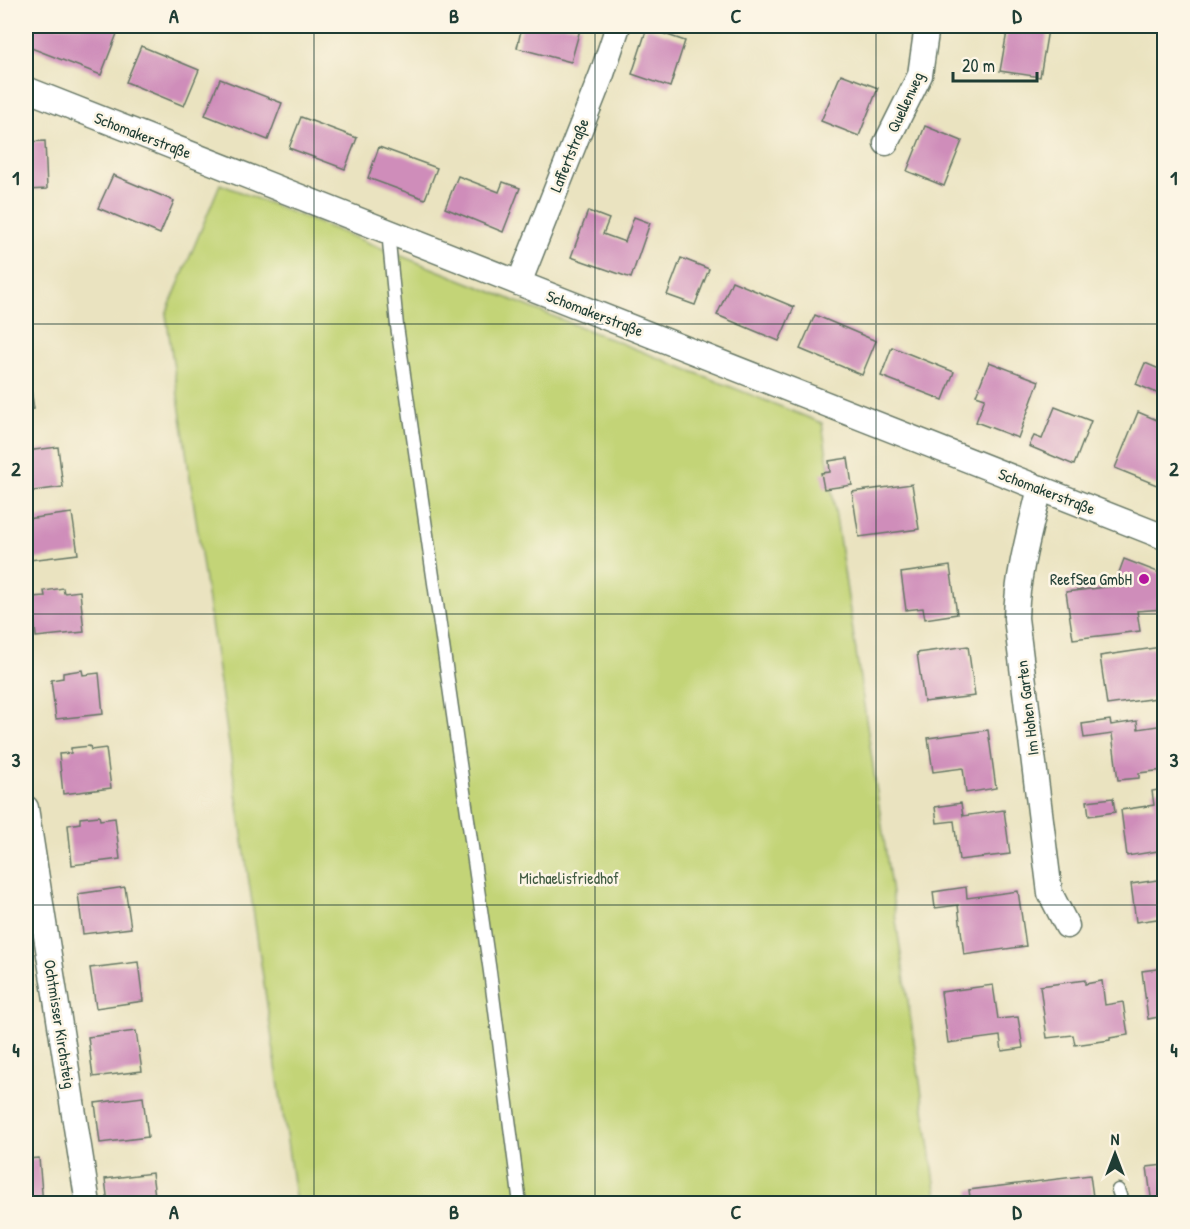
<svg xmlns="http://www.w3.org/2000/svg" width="1190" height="1229" font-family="'Patrick Hand',sans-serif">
<rect width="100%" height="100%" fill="#fcf5e5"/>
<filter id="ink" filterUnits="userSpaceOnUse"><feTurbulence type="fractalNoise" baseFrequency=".0167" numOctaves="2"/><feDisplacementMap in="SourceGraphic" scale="12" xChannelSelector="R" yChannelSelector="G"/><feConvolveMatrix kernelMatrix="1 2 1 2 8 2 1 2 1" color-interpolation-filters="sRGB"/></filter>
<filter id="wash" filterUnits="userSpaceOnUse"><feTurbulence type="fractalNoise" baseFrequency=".008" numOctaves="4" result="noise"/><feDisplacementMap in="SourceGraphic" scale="24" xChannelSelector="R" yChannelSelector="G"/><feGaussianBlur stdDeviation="1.35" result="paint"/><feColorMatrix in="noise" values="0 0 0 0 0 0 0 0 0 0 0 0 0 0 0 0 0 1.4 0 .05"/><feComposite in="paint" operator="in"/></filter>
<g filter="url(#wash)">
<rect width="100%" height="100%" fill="#eae3c0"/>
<path fill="#c3d477" stroke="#718856" stroke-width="1.5" d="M220,184L822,423L938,1203H296L166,314Z"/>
<g id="blocks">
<g fill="#cf8dba">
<path d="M26,26H120L101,75L26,46Z"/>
<path d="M522,26H581L571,62L517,48Z"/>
<path d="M1008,26H1022L1048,30L1040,77L1000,71Z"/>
<path d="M647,28L685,41L670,87L632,74Z"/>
<path d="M141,46L199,70L184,106L126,82Z"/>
<path d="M841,74L878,88L859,136L821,121Z"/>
<path d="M220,79L282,103L268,140L205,115Z"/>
<path d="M301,117L357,138L345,169L289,148Z"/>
<path d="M925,126L962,141L944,186L907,171Z"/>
<path d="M45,141L47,189L26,190V142Z"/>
<path d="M379,147L437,168L425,199L368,178Z"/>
<path d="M113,175L174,201L160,234L98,208Z"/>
<path d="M458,176L499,192L503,182L520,188L503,232L445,208Z"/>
<path d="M588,211L609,219L603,234L625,242L634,217L650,223L631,278L571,257Z"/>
<path d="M681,258L709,269L695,305L667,295Z"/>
<path d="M732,281L794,307L779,341L717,315Z"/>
<path d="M815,315L876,341L862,375L800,349Z"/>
<path d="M892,347L954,372L943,400L881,376Z"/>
<path d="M989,362L1039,381L1018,438L976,422L985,398L976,395Z"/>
<path d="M1145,363L1164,371V396L1136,384Z"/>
<path d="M26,369H28L34,409L26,410Z"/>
<path d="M1055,407L1091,421L1074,465L1029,446L1034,436L1042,439Z"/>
<path d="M1138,412L1164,423V488L1115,468Z"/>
<path d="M58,447L63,487L26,492V451Z"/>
<path d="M848,458L852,485L824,489L821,473L830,472L829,461Z"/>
<path d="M912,484L919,529L859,537L852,492Z"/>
<path d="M72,513L78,554L30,560L26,519Z"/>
<path d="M1124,559L1163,574L1164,609L1137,611L1140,631L1073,639L1066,592L1114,586Z"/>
<path d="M950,566L957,614L925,619L923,608L906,610L901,573Z"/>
<path d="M63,588L64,593L80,591L84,632L36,637L32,597L45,596L44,591Z"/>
<path d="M968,646L975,696L924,702L917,653Z"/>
<path d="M1161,647L1164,672V697L1107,705L1100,656Z"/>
<path d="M82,670L83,675L99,673L103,714L56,719L51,680L63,678V673Z"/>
<path d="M1110,720L1111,725L1137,721L1138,729L1164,725V770L1139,773V778L1118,780L1112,734L1084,738L1082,724Z"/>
<path d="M988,730L996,788L966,793L963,768L933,772L928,738Z"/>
<path d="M90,746L91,750L106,748L111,788L63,794L59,754L71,753V748Z"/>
<path d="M1164,789V850L1127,856L1121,810L1154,805L1152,791Z"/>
<path d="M1113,798L1115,812L1089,816L1087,801Z"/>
<path d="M961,803L963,816L1004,810L1010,854L959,860L954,821L937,823L935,807Z"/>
<path d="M99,816L100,820L115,818L120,859L72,865L68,825L80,823V818Z"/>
<path d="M1164,879V918L1136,922L1131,884Z"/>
<path d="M125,887L131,928L83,934L78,894Z"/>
<path d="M966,887L967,898L1018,891L1026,946L964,955L958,905L935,908L933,892Z"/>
<path d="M138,962L143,1001L96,1008L90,968Z"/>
<path d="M1164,968V1016L1148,1019L1142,971Z"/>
<path d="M1085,980V984L1102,981L1105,1005L1123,1002L1128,1035L1110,1038V1040L1075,1045L1073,1035L1047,1038L1040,986Z"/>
<path d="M993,985L998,1019L1018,1017L1023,1048L1002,1051L1000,1036L948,1043L941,992Z"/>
<path d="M136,1031L142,1071L93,1077L88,1037Z"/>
<path d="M143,1097L148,1137L100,1143L95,1103Z"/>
<path d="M39,1158L43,1204H26V1159Z"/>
<path d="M1164,1165V1204H1152L1147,1167Z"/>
<path d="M152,1173L156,1204H108L105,1179Z"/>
<path d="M1090,1175L1094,1204H971L969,1190Z"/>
</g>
</g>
</g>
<g filter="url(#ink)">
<use href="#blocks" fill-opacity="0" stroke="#667765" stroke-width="1.5"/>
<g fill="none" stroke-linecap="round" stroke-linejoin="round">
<defs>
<g id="service">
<path d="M388,231L397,326L490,972L520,1204"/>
<path d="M1118,1190L1123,1204"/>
</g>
<g id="minor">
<path d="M26,89L1164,537"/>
<path d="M886,143L920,75L927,26"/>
<path d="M519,283L602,74L618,26"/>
<path d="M1040,488C1030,530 1017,574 1016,618L1050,893L1067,926"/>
<path d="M26,808L88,1204"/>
</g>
</defs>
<use href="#service" stroke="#667765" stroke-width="15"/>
<use href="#minor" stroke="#667765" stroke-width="27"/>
<use href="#service" stroke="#fff" stroke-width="12"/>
<use href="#minor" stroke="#fff" stroke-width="24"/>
</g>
</g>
<path fill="none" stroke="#1f3d34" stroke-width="1.5" stroke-opacity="0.55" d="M314,26V1204M595,26V1204M876,26V1204M26,324H1164M26,614H1164M26,905H1164"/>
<circle fill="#b5179e" stroke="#fcf5e5" stroke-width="2" cx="1144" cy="579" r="6"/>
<g text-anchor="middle" stroke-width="5" stroke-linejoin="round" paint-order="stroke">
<g font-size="16" fill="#1f3d34" stroke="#fcf5e5">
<text transform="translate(905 102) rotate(-65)" y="6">Quellenweg</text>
<text transform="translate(143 135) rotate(21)" y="6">Schomakerstraße</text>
<text transform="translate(569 155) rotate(-68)" y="6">Laffertstraße</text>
<text transform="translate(595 313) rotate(21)" y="6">Schomakerstraße</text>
<text transform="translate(1047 491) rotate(21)" y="6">Schomakerstraße</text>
<text transform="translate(1027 708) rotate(-97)" y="6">Im Hohen Garten</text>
<text transform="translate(60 1024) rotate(81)" y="6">Ochtmisser Kirchsteig</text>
</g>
<g font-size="16" fill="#1f3d34" stroke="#fcf5e5" text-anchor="end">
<text x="1132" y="585">ReefSea GmbH</text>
</g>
<g font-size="16" fill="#405b41" stroke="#fcf5e5">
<text x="569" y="884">Michaelisfriedhof</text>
</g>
</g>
<rect width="1190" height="1229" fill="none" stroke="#fcf5e5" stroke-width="66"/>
<g transform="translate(1115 1154)" stroke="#fcf5e5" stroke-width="4.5" paint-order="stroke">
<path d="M0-4.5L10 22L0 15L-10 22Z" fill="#1f3d34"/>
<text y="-9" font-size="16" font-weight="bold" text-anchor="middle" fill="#1f3d34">N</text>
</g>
<path d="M953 72v9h84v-9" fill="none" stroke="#1f3d34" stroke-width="3"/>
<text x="962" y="72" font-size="18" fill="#1f3d34" stroke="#fcf5e5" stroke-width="4.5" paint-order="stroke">20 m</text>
<rect x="33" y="33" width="1124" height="1163" fill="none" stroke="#1f3d34" stroke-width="2"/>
<g font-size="20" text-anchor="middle" font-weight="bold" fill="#1f3d34">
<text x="174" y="23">A</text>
<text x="454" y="23">B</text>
<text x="736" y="23">C</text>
<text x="1017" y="23">D</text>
<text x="16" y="185">1</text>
<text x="1174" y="185">1</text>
<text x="16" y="476">2</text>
<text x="1174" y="476">2</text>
<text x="16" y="767">3</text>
<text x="1174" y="767">3</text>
<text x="16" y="1057">4</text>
<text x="1174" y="1057">4</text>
<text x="174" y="1219">A</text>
<text x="454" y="1219">B</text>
<text x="736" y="1219">C</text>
<text x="1017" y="1219">D</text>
</g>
</svg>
